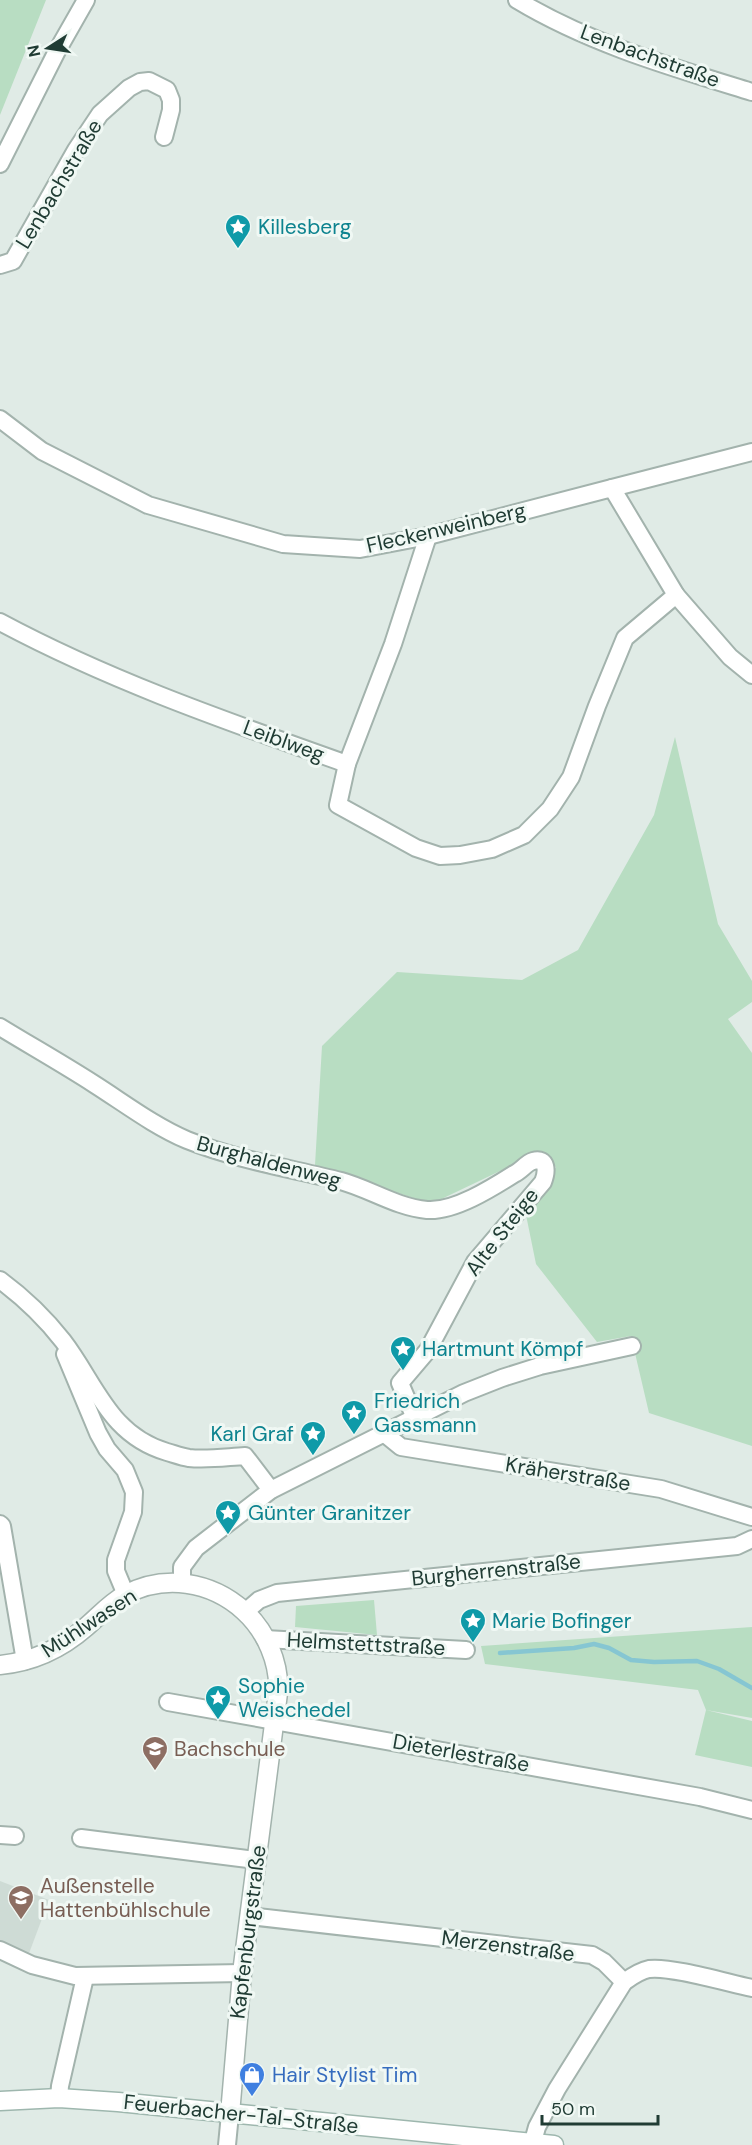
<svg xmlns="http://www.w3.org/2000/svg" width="752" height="2145" font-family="'DM Sans',sans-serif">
<rect width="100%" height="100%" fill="#e0ebe6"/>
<path fill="#cedbd5" d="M0,1881L49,1900L28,1956L0,1943Z"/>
<g fill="#b8ddc2">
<path d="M0,0H46L0,115Z"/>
<path d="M675,737L718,924L752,981V1002L728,1019L752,1053V1446L649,1413L631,1336L597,1342L536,1264L525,1210L556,1167L538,1155L519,1162L431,1204L315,1165L322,1046L397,972L522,980L578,950L654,815Z"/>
<path d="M374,1600L377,1635L295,1627L296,1606Z"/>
<path d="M752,1627V1718L706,1710L752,1721V1767L695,1755L706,1710L698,1690L485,1664L481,1646Z"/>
</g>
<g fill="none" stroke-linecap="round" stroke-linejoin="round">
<path stroke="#86c6d2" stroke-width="4.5" d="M500,1653L574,1648L594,1644L609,1648L631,1660L654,1662L697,1661L719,1669L752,1688"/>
<defs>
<g id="minor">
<path d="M517,0C590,44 671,67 752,92"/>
<path d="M0,164L57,51L86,0"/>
<path d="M0,265L13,261L76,150L100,114L129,88L140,82L149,81L167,90L171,100V110L164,137"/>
<path d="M0,419L42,451L148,505L283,544L360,549L428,536L612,488L676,595L730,657L752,675"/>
<path d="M612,488L752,452"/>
<path d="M0,622C110,681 229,722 347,764L393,644L428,536"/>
<path d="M347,764L338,805L416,848L440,856L460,855L492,849L524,835L550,809L571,777L597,706L625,638L676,595"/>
<path d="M0,1027C31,1046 63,1064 94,1084C124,1103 154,1126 187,1140C237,1160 289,1168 341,1181C370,1189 396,1207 427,1210C454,1212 492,1188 514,1174C521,1171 526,1163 533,1161C548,1157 547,1172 543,1182L475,1262L428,1350L400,1383L414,1416"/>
<path d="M0,1280C23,1297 45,1318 63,1341C96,1384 109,1435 167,1452C174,1454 182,1457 189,1458C207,1460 227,1457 245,1456L271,1490"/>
<path d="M65,1354L98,1433L107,1449L125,1470L134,1492L133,1512L116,1560V1571L126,1595"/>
<path d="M385,1434L401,1447L661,1489L752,1517"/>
<path d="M0,1524L2,1526L25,1661"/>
<path d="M182,1582V1567L196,1548L271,1490L464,1393L502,1378L540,1366L632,1346"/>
<path d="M245,1612L259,1600L277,1593L737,1546L752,1539"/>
<path d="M265,1639L466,1650"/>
<path d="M168,1702L700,1797L752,1810"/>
<path d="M0,1835L15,1836"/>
<path d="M81,1838L256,1860"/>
<path d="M249,1916L592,1955L604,1962L624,1982"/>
<path d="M0,1950L32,1965L75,1976L242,1973"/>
<path d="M59,2098L60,2086L85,1977"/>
<path d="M227,2145L230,2114"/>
<path d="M532,2145L537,2127L557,2089L624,1982C631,1977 639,1971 649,1969C671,1966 728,1983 752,1988"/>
</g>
<path id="tertiary" d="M0,1665C32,1662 62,1648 86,1627C99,1616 110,1603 125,1595C164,1574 211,1581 244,1611C266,1631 280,1663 278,1693L242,1973L230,2114"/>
<path id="secondary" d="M0,2101L59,2098L118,2102L554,2145"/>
</defs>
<use href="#minor" stroke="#a3b3ad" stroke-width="20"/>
<use href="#tertiary" stroke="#a3b3ad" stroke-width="21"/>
<use href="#secondary" stroke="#9eb7ae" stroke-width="21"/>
<use href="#minor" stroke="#fff" stroke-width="16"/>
<use href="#tertiary" stroke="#fff" stroke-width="18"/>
<use href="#secondary" stroke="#fff" stroke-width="18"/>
</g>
<defs>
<symbol id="sight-pin" viewBox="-11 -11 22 30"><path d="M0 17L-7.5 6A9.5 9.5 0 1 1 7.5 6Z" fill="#0f9aa8" stroke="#f0f8f4"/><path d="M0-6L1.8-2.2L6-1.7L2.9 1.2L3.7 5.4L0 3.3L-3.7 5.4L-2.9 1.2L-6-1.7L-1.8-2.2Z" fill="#fff"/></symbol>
<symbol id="school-pin" viewBox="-11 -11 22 30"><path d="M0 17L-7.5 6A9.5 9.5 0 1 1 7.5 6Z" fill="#8d6e63" stroke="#f0f8f4"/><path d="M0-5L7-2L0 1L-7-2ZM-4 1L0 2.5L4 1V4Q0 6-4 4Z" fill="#fff"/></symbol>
<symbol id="shop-pin" viewBox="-11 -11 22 30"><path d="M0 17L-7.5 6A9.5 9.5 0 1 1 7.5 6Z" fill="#3f7fe0" stroke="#f0f8f4"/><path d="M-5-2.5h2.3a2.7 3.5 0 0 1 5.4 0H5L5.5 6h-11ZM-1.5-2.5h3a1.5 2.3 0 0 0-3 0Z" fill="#fff"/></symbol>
</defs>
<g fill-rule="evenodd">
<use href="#sight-pin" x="223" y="212" width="30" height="40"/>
<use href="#sight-pin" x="388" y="1334" width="30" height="40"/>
<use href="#sight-pin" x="339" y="1398" width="30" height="40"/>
<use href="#sight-pin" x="298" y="1419" width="30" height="40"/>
<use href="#sight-pin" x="213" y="1498" width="30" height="40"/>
<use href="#sight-pin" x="458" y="1606" width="30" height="40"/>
<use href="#sight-pin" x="203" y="1683" width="30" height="40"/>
<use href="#school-pin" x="140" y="1734" width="30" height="40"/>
<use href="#school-pin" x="6" y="1883" width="30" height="40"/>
<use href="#shop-pin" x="237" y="2060" width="30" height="40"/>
</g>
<g text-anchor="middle" stroke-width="6" stroke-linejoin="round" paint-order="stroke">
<g font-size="21" fill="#203c34" stroke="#f0f8f4">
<text transform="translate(650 56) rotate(20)" y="7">Lenbachstraße</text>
<text transform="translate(59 184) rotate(-59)" y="7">Lenbachstraße</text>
<text transform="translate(446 528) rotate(-13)" y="7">Fleckenweinberg</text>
<text transform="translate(284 741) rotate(20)" y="7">Leiblweg</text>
<text transform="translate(269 1162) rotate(15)" y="7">Burghaldenweg</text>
<text transform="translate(502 1232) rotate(-52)" y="7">Alte Steige</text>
<text transform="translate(568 1474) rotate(9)" y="7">Kräherstraße</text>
<text transform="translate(496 1570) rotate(-6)" y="7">Burgherrenstraße</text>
<text transform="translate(89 1623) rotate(-33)" y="7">Mühlwasen</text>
<text transform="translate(366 1644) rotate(3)" y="7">Helmstettstraße</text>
<text transform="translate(461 1753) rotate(10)" y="7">Dieterlestraße</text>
<text transform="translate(248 1932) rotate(-83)" y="7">Kapfenburgstraße</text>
<text transform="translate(508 1946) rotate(7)" y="7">Merzenstraße</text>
<text transform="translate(241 2114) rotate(6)" y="7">Feuerbacher-Tal-Straße</text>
</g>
<g font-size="21" fill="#0d838f" stroke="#f0f8f4" text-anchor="start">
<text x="258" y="234">Killesberg</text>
<text x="422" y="1356">Hartmunt Kömpf</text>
<text x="374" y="1408">Friedrich<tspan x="374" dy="24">Gassmann</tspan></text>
<text x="294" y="1441" text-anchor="end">Karl Graf</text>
<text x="248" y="1520">Günter Granitzer</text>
<text x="492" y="1628">Marie Bofinger</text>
<text x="238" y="1693">Sophie<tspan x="238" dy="24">Weischedel</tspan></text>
</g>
<g font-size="21" fill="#785e54" stroke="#f0f8f4" text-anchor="start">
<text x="174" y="1756">Bachschule</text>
<text x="40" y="1893">Außenstelle<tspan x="40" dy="24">Hattenbühlschule</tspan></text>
</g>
<g font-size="21" fill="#366cbe" stroke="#f0f8f4" text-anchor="start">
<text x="272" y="2082">Hair Stylist Tim</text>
</g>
</g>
<g transform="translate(48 48) rotate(258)" stroke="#f0f8f4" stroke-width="4.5" paint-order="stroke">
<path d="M0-4.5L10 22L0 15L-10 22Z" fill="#203c34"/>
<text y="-9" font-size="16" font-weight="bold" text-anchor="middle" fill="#203c34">N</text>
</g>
<path d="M542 2115v9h116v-9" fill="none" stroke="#203c34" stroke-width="3"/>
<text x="551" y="2115" font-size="18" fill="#203c34" stroke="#f0f8f4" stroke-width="4.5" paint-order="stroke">50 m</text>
</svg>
